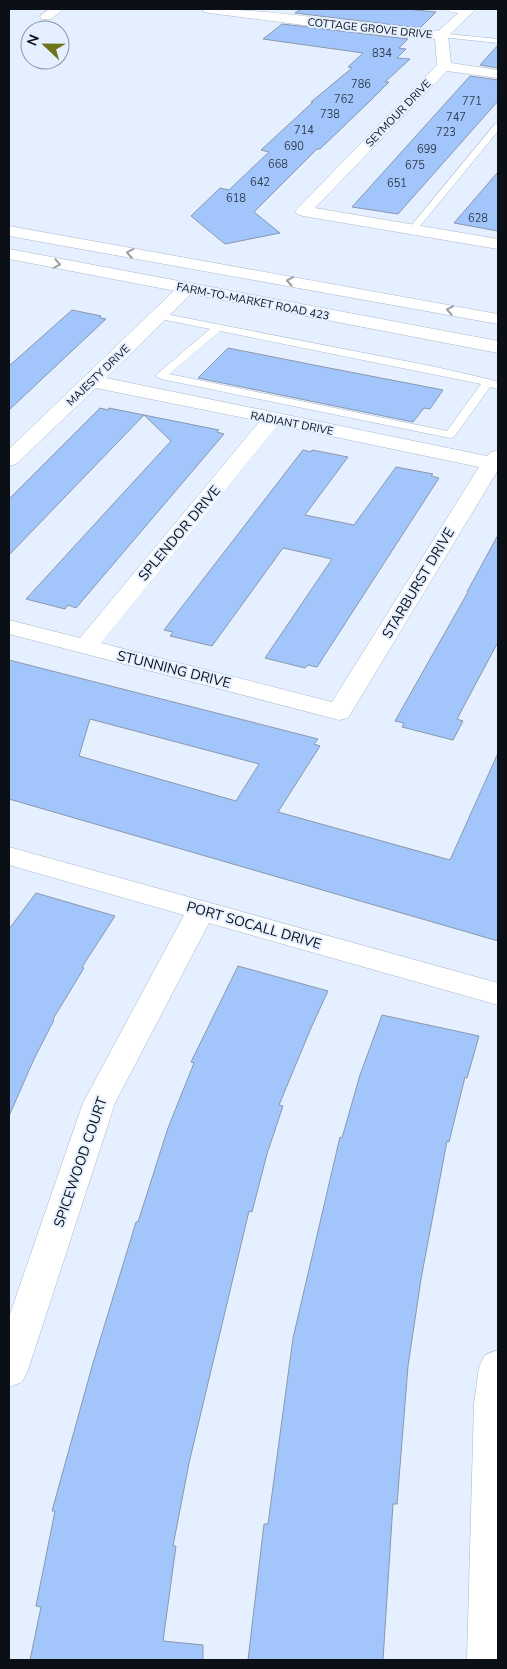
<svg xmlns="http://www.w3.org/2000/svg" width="507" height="1669" font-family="'Nunito Sans',sans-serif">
<rect width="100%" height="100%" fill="#e4efff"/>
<g fill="#a2c6fb" stroke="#8b98aa" fill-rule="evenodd">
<path d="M301,9H406L436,12L420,28L295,13Z"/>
<path d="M282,24L408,39L399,48L406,49L397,58L410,59L385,82H389L369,102L320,149H317L254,212L280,233L225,244L191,216L220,188L229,190L269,152L261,150L313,102H311L352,68L348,67L363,53L263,39Z"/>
<path d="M498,45V68L480,65Z"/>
<path d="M470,76L498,80V101L398,214L352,207Z"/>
<path d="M498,172V231L454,223Z"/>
<path d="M72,310L101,316L100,318L106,319L9,410V366Z"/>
<path d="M228,348L324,367L443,390L430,409L424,408L413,422L198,378Z"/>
<path d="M100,408L108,410L109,408L144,415L9,555V499Z"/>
<path d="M144,415L219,430L217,432L224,434L76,608L68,605L65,609L26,599L171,441Z"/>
<path d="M303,450L311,452L312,450L348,457L305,515L354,525L396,467L433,474L431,476L439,478L317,667L308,665L305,668L265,658L332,559L283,548L212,646L170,636L173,632L164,630Z"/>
<path d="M498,535V642L457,719L463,721L453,740L402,727L404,723L395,721L468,592H467Z"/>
<path d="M9,660L318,739L314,744L320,746L278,812L450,860L498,753V941L9,799ZM90,719L259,764L236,801L79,756Z"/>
<path d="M36,893L115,916L82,967L84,968L53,1019L54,1020L34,1059L9,1116V929Z"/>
<path d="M238,966L328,991L311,1028L279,1105L283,1106L267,1154L252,1212L249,1211L189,1463L173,1546H176L163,1641L203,1645V1660H30L41,1607L36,1606L55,1511H52L93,1363L136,1222H138L168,1128L194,1063L191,1062Z"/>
<path d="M382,1015L479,1036L467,1078L465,1077L449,1142L447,1141L421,1279L408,1366L397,1504H393L383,1660H248L264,1524H268L293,1338L340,1137L342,1138L360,1075Z"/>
</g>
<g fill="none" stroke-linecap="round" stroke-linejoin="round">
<defs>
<g id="service">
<path d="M446,9H466L470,11C465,15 450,13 446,9Z"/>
<path d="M438,33L498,39V43L441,37H438Z"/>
<path d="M495,124H498V131L416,231H410V227Z"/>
<path d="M160,313L436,367L492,380L498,382V389L490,387L454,437L450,438L161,379L156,376L157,374L210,329L156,318V314ZM220,331L481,384L447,431L169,374Z"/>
</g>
<g id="minor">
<path d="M49,9H64L51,19H41L40,16Z"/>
<path d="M203,9C281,9 359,26 438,31L463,9H476L448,36L451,63L498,70V78L447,71L315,208L498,239V249L303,216L297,214L295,211L437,65L435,39L391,36L209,13L204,12Z"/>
<path d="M186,284L192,285L195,289L192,293L106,378L487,456L491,452L498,450V470L348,718L339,720L9,634V620L80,638L260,421L96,388L16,464L9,466V449L180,285ZM278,425L479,467L332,702L101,643Z"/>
<path d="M9,847L498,983V1005L209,923L115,1103L28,1370L22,1382L9,1387V1317L83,1103L184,915L9,865Z"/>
<path d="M498,1350V1660H467L474,1404L479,1367L485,1355Z"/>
</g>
<g id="primary">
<path d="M9,226L498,314V324L9,236Z"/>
<path d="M9,249L498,341V353L9,259Z"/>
</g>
</defs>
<use href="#service" stroke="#aab7ca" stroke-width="1"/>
<use href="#minor" stroke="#aab7ca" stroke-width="1"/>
<use href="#primary" stroke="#aab7ca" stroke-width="1"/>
<use href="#service" fill="#fff" fill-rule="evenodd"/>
<use href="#minor" fill="#fff" fill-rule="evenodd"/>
<use href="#primary" fill="#fff" fill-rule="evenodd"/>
</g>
<defs><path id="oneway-chevron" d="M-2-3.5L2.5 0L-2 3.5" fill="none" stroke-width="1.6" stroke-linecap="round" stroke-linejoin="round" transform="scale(1.25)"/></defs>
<g stroke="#9d9fa2">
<use href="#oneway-chevron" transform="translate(130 253) rotate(-170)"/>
<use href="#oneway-chevron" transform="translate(57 264) rotate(11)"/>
<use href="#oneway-chevron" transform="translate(290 281) rotate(-170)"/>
<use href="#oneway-chevron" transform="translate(450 310) rotate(-170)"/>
</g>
<g text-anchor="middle" stroke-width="4" stroke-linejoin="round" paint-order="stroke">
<g font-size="11" fill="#0b1016" stroke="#e4efff">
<text transform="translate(370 28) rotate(6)" y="4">COTTAGE GROVE DRIVE</text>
<text transform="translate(398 113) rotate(-46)" y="4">SEYMOUR DRIVE</text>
<text transform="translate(253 301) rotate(11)" y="4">FARM-TO-MARKET ROAD 423</text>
<text transform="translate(98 375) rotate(-44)" y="4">MAJESTY DRIVE</text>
<text transform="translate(292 423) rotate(11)" y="4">RADIANT DRIVE</text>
</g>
<g font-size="11" fill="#313e4f">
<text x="382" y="57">834</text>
<text x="361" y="88">786</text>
<text x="344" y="103">762</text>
<text x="472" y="105">771</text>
<text x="330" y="118">738</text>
<text x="456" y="121">747</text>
<text x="304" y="134">714</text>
<text x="446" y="136">723</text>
<text x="294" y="150">690</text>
<text x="427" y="153">699</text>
<text x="278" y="168">668</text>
<text x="415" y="169">675</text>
<text x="260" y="186">642</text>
<text x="397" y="187">651</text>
<text x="236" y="202">618</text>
<text x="478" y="222">628</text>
</g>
<g font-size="14" fill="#0b1016" stroke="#e4efff">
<text transform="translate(179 533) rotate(-50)" y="5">SPLENDOR DRIVE</text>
<text transform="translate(418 583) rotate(-59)" y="5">STARBURST DRIVE</text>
<text transform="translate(174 669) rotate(14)" y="5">STUNNING DRIVE</text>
<text transform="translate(254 925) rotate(16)" y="5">PORT SOCALL DRIVE</text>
<text transform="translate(80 1162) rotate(-71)" y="5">SPICEWOOD COURT</text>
</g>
</g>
<rect width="507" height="1669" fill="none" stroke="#0b1016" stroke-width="20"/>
<g transform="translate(45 45) rotate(292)"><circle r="24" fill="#e4efff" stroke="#8d96a2"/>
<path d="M0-4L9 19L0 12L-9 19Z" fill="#6f731a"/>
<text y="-8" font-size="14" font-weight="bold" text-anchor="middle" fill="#0b1016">N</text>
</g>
</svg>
